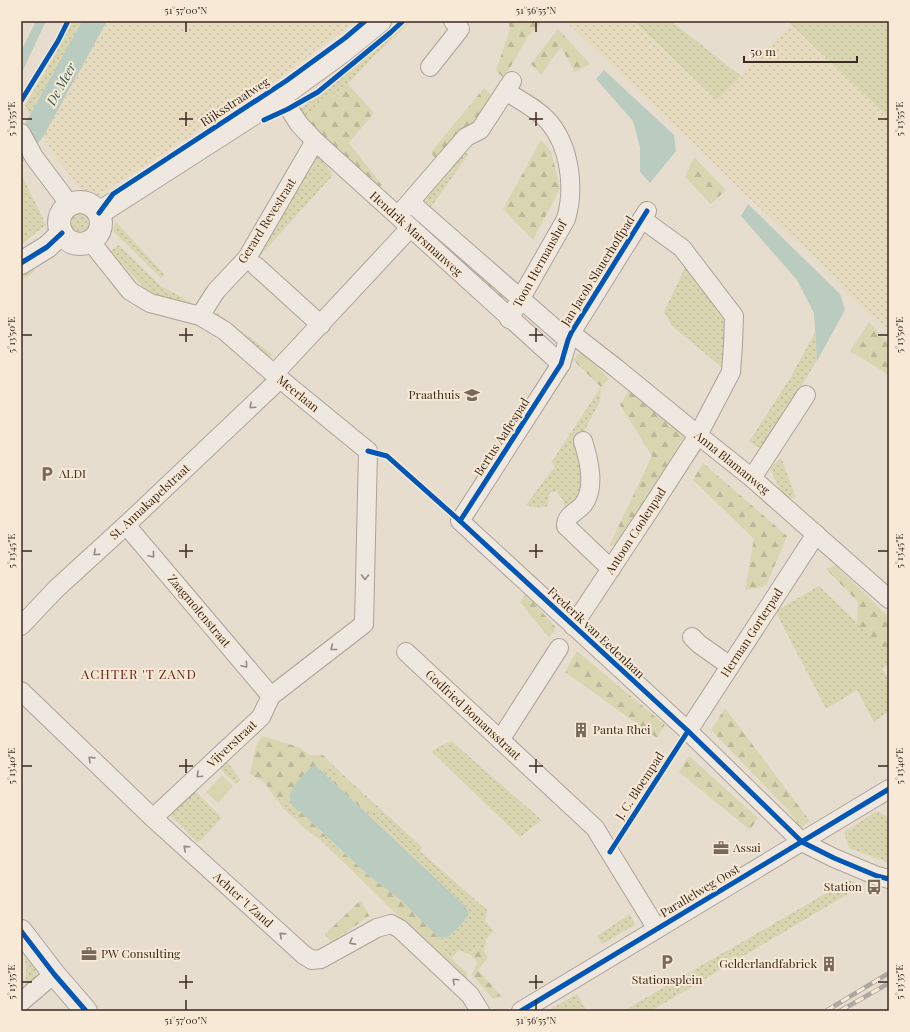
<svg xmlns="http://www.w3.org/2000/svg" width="910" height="1032" font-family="'Playfair Display',serif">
<defs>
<pattern id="farmland-dots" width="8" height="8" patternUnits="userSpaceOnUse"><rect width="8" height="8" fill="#e6dabf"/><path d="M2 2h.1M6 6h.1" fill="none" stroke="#c6bba4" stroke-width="1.8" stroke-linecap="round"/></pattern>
<pattern id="green-dots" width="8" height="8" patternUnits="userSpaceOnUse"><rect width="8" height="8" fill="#d9d5b1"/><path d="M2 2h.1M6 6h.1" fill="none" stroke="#bbb798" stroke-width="1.8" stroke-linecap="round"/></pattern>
<pattern id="forest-firs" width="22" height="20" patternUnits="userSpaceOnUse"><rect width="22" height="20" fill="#d9d5b1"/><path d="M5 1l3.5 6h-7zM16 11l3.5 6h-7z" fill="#bbb798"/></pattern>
</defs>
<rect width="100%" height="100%" fill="#e6ddcf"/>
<g fill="url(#farmland-dots)">
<path d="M107,21H353L342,31L282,76L96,197L86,195L78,186L56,157L43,137Z"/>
<path d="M565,21H634L717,100L791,24L889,118V332L855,301L815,258L739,189L645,96Z"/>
</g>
<g fill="url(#green-dots)">
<path d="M73,21H82L30,115L25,105L46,70Z"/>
<path d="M407,21H411L372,58L348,84L311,112L306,119L298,110C336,82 373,54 407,21Z"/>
<path d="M634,21H671L741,76L717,100Z"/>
<path d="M788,21H889V118Z"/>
<path d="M465,150L468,155L431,207L424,200Z"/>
<path d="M317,153L333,175L259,257L255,254Z"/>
<path d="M21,173L46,225L23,243L21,239Z"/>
<path d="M83,213L93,220L90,230L77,236L68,228L70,216Z"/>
<path d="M116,222L165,275L161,278L113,231Z"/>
<path d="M119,245L161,286L190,302L183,306L148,292L110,251Z"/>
<path d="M688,261L727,320L725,370L672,326L664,312Z"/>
<path d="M33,266L35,271L21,281V274Z"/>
<path d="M216,312L273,355L267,359L213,317Z"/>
<path d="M815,333L817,360L763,450L749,442L790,378Z"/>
<path d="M601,387L600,401L581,437L583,491L566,512L563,500L556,491L551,492L549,495L548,506L539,508L526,505L555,466L551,463Z"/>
<path d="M781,458L796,497L784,499L770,468Z"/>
<path d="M819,586L889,654V664L882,670L889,678V711L874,722L857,690L826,709L776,612L779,609Z"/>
<path d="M451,741L542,820L520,837L431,751Z"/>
<path d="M225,758L240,780L236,784L218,767Z"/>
<path d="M333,765L341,773L334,783L324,773Z"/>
<path d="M195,791L222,818L198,843L170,815Z"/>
<path d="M290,801L297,809L301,812L292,816L283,808Z"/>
<path d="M371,809L387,815L422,847L420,851L487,910L485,921L494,931L486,939L484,952L480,946L471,955L459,950L452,958L445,952L438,937L447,938L461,925L469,914L466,907L367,814Z"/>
<path d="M877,811L889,818V863L849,848L844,832Z"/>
<path d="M326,836L339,848L335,854L319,839Z"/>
<path d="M849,880L863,885L651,1011H623Z"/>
<path d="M630,914L635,925L602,944L597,936Z"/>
<path d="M21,948L35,964L37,979L21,999V988L25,985C27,972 27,961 21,948Z"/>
<path d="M577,994L587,1011H547Z"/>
</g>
<g fill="url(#forest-firs)">
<path d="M508,21H543L529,35L504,78L496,71L510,28Z"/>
<path d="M558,29L590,64L575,72L561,47L541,75L531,64Z"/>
<path d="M348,84L374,113L349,143L382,185L376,188L305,119L311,112Z"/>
<path d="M484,88L495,98L473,127L436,160L431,152Z"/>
<path d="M541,140L551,151L560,188L533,240L503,209Z"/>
<path d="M694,157L726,190L711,204L685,177Z"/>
<path d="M410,212L510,298L504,305L406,216Z"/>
<path d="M869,322L889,344V375L850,351Z"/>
<path d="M581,351L609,379L601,387L573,360Z"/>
<path d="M630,389L684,436L618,546H609L652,456L620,405Z"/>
<path d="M703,463L787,536L766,586L745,590L754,539L693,480Z"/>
<path d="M835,565L889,617V655L857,624L858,602L826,569Z"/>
<path d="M526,594L556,628L549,638L520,602Z"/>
<path d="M577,651L665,725L657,738L565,672Z"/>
<path d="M725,708L810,821L801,828L787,809L711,730Z"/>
<path d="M262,736L299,747L309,755H323L333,765L324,773L315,765L289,798L290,801L283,808L264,782L250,774L256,746Z"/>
<path d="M689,756L758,818L750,830L679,772Z"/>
<path d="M341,773L387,815L372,809L367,814L334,783Z"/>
<path d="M301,812L326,836L319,839L305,829L292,816Z"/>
<path d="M339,848L367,874L402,901L438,937L445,952L467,973V983L335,854Z"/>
<path d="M361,900L369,916L331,943L325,934Z"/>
<path d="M480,945L488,958L478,970L501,996L493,999L472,975L477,962L471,955Z"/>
</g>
<path fill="#d9d5b1" d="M222,775L233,786L218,803L206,792Z"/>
<g fill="#baccbf">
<path d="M36,21H46L23,70L21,71V51Z"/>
<path d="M82,21H107L43,137L21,164V131Z"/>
<path d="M604,70L674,135L676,151L650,183L640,172V147L633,121L596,79Z"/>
<path d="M748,204L840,294L845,310L817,361L814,313L797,280L741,216Z"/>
<path d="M315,765L466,907L469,914L461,925L447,938L438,937L402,901L367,874L301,812C276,799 299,780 311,767Z"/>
</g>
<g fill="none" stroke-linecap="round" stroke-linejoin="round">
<defs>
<g id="minor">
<path d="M430,67L460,29L453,21"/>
<path d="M506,91C520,101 537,108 549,122C570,147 575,188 566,219L509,319"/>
<path d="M281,96L299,124L315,141L561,364"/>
<path d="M21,133L34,157L70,205"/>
<path d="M410,202L568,340"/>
<path d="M403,210L466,137L480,130L512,81"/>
<path d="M647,211L571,333L568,340L561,364L460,521L688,731L802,842L834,858L877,876L889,879"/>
<path d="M91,242L130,291L150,303L200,316L225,331L274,374L368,451L364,624L271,696L261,717L153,818"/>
<path d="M256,266L321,325"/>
<path d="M200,316L216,291L247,258L315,141"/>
<path d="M571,333L616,368L698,435L752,478L889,599"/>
<path d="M274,374L410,228"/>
<path d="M583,441C589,460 597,491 581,507C574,513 566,516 566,526L611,569"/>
<path d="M752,478L806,395"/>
<path d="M126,525L271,696"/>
<path d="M21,626L56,589L126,525L280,379"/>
<path d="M573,626L653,505L698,435L731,372L733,345L734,316L682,248L642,219"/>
<path d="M692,637L699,644L730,666"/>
<path d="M406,652L595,828L657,929"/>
<path d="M21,691L153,818L304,955L312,960L321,959L377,928L391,924L400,929L470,995L480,1011"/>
<path d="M688,731L816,534"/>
<path d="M500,740L559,648"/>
<path d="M21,1002L54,974"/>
<path d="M521,1011L889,789"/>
</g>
<g id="tertiary">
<circle cx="80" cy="223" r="21"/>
<path d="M99,213L281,96L343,51L380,21"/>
<path d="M21,263L47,247L62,233"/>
<path d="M21,931L54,974L86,1011"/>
</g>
</defs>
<use href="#minor" stroke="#aca298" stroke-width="20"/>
<use href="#tertiary" stroke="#aca298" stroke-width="24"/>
<use href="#minor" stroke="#eee8e1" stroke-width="18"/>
<use href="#tertiary" stroke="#eee8e1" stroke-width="22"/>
<defs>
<g id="rail">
<path d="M826,1011L889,973"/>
<path d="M840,1011L889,983"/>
</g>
</defs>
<use href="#rail" stroke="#aea7a1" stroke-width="4.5"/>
<use href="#rail" stroke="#f7e9d5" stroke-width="3" stroke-dasharray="9" stroke-linecap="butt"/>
<defs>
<g id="cycleway">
<path d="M21,101L58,41L68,21"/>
<path d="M264,120L288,109L318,92L390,33L403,21"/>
<path d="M99,213L113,194L286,81L345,38L365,21"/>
<path d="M21,263L47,247L62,233"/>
<path d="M368,451L387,456L460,521L688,731L802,842L834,858L877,876L889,879"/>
<path d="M460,521L561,364L568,340L571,333L647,211"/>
<path d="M610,852L688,731"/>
<path d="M21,931L54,974L86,1011"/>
<path d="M521,1011L889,789"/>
</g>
</defs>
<use href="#cycleway" stroke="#f7e9d5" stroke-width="8"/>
<use href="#cycleway" stroke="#0057b8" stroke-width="5"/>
</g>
<defs><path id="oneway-chevron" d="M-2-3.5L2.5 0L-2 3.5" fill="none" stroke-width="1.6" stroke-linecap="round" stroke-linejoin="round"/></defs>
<g stroke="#958880">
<use href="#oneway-chevron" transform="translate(252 406) rotate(137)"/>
<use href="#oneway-chevron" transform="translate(96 553) rotate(138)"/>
<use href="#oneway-chevron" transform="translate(152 555) rotate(50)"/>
<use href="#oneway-chevron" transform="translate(365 577) rotate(91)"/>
<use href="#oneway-chevron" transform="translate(333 648) rotate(142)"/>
<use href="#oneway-chevron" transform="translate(245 665) rotate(50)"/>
<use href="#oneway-chevron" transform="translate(91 759) rotate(-136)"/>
<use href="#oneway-chevron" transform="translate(199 775) rotate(137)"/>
<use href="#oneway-chevron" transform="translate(186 848) rotate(-138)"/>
<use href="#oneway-chevron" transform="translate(282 935) rotate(-138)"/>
<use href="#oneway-chevron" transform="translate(352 942) rotate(151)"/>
<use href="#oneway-chevron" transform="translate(455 981) rotate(-137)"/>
</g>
<path fill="none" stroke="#3c291f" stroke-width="1.5" d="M186,22V32M536,22V32M186,112V126M536,112V126M22,119H32M179,119H193M529,119H543M878,119H888M186,328V342M536,328V342M22,335H32M179,335H193M529,335H543M878,335H888M186,544V558M536,544V558M22,551H32M179,551H193M529,551H543M878,551H888M186,759V773M536,759V773M22,766H32M179,766H193M529,766H543M878,766H888M186,975V989M536,975V989M22,982H32M179,982H193M529,982H543M878,982H888M186,1000V1010M536,1000V1010"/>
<defs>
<symbol id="school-bare" viewBox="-9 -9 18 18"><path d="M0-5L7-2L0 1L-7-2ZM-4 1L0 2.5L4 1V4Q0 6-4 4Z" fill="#78685d" stroke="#f7e9d5" stroke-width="2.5" paint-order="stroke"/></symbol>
<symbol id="parking-bare" viewBox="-9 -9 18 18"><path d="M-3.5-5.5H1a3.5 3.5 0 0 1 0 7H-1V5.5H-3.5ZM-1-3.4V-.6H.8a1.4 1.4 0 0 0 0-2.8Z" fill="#78685d" stroke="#f7e9d5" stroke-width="2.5" paint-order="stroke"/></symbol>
<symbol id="building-bare" viewBox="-9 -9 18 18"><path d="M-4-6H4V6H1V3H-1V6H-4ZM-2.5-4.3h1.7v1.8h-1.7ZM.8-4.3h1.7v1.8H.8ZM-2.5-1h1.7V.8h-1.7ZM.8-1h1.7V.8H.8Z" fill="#78685d" stroke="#f7e9d5" stroke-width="2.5" paint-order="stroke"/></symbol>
<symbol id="office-bare" viewBox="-9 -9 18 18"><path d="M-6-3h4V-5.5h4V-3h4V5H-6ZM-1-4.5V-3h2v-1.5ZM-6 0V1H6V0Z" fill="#78685d" stroke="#f7e9d5" stroke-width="2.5" paint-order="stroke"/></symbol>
<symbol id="bus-bare" viewBox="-9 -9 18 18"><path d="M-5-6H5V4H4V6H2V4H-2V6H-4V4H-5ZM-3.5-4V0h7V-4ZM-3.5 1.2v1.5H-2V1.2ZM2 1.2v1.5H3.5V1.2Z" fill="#78685d" stroke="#f7e9d5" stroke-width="2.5" paint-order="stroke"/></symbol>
</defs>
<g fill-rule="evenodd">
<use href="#school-bare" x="461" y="384" width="22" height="22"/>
<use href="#parking-bare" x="36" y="463" width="22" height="22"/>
<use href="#building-bare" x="570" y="719" width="22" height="22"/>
<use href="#office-bare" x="710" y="837" width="22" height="22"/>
<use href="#bus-bare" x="863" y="876" width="22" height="22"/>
<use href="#office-bare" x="78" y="943" width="22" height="22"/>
<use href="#parking-bare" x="656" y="951" width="22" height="22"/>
<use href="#building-bare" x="818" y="953" width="22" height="22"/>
</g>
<g text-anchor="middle" stroke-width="4" stroke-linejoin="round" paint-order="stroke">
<g font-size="12" fill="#3c291f" stroke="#f7e9d5">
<text transform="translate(235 102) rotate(-33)" y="4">Rijksstraatweg</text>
<text transform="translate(267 221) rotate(-58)" y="4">Gerard Revestraat</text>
<text transform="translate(416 234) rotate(42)" y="4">Hendrik Marsmanweg</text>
<text transform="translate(540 264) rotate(-61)" y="4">Toon Hermanshof</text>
<text transform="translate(598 271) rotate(-58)" y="4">Jan Jacob Slauerhoffpad</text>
<text transform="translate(298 394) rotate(39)" y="4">Meerlaan</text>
<text transform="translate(502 437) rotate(-57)" y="4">Bertus Aafjespad</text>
<text transform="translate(732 463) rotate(39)" y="4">Anna Blamanweg</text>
<text transform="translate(150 502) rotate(-43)" y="4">St. Annakapelstraat</text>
<text transform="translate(636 531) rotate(-57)" y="4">Antoon Coolenpad</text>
<text transform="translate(199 611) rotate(50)" y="4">Zaagmolenstraat</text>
<text transform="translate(596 633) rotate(43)" y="4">Frederik van Eedenlaan</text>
<text transform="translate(752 633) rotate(-57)" y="4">Herman Gorterpad</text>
<text transform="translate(473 715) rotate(43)" y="4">Godfried Bomansstraat</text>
<text transform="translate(232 744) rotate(-43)" y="4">Vijverstraat</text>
<text transform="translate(640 786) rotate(-57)" y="4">J. C. Bloempad</text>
<text transform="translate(700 891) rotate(-31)" y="4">Parallelweg Oost</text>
<text transform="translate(243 900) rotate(42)" y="4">Achter 't Zand</text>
</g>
<g font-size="12" fill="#3c291f" stroke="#f7e9d5" text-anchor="start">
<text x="460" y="399" text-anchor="end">Praathuis</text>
<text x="59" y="478">ALDI</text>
<text x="593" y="734">Panta Rhei</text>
<text x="733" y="852">Assai</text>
<text x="862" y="891" text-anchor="end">Station</text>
<text x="101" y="958">PW Consulting</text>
<text x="817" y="968" text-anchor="end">Gelderlandfabriek</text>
<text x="667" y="984" text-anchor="middle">Stationsplein</text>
</g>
<g font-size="13" font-style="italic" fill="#2d5c53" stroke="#f7e9d5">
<text transform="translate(61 84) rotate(-61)" y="5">De Meer</text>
</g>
<g font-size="13" letter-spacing="1" fill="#6b231c" stroke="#f7e9d5">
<text x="139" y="679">ACHTER 'T ZAND</text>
</g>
</g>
<rect width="910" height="1032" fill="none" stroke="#f7e9d5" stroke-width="44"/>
<path d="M744 56v6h113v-6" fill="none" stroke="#3c291f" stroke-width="2"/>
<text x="750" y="56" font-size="12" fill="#3c291f" stroke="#f7e9d5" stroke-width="3" paint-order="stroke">50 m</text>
<rect x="22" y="22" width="866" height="988" fill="none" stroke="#3c291f" stroke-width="1.5"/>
<g font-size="10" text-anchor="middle" fill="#3c291f">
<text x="186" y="14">51°57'00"N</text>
<text x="536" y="14">51°56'55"N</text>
<text transform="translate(899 119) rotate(-90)" y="4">5°13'55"E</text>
<text transform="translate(11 119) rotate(-90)" y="4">5°13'55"E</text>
<text transform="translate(899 335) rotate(-90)" y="4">5°13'50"E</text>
<text transform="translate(11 335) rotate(-90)" y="4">5°13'50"E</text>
<text transform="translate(899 551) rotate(-90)" y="4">5°13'45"E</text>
<text transform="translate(11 551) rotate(-90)" y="4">5°13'45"E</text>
<text transform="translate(899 766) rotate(-90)" y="4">5°13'40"E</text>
<text transform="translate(11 766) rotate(-90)" y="4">5°13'40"E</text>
<text transform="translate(899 982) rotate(-90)" y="4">5°13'35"E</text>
<text transform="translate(11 982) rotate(-90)" y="4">5°13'35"E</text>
<text x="186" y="1024">51°57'00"N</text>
<text x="536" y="1024">51°56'55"N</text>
</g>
</svg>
